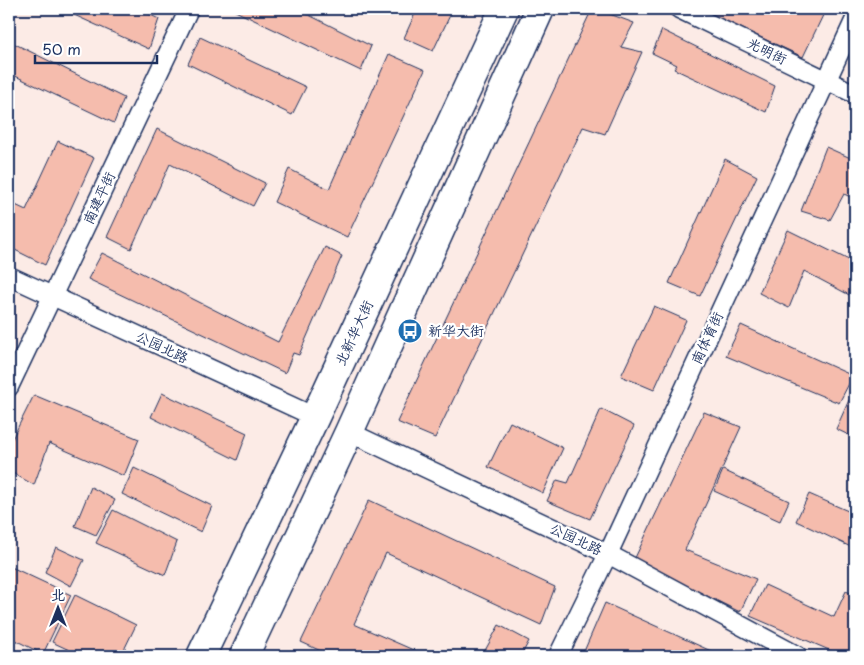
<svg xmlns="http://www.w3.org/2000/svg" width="864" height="665" font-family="'Playpen Sans','LXGW WenKai TC',sans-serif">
<rect width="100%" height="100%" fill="#fcebe6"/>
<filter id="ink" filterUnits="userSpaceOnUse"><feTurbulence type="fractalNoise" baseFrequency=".02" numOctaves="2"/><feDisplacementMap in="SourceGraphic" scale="10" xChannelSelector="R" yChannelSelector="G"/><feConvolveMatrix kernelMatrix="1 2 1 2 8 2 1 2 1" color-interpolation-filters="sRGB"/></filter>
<g filter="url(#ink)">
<g fill="#f5bcad" stroke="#1b2f5e">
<path d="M61,9H138L159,19L149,49Z"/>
<path d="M231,9H297L371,46L361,71Z"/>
<path d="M417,9H453L433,51L404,38Z"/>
<path d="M592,9H596L634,23L621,47L642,52L605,134L583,127L435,438L397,422Z"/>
<path d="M699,9H826L803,57Z"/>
<path d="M662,30L775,86L766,112L674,69L677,65L652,53Z"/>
<path d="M200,37L306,87L292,115L188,64Z"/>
<path d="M9,41L124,98L114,123L9,73Z"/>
<path d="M389,54L425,70L347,237L274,202L289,169L329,189Z"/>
<path d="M157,129L265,183L253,206L170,164L131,249L107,237Z"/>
<path d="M58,141L94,158L45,265L9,247V202L26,210Z"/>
<path d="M826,147L855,160V199L844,194L830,220L801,211Z"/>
<path d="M725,159L757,176L700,296L669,283Z"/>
<path d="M788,230L855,263V298L804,271L789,308L759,293Z"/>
<path d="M325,247L342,256L299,355L293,353L285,373L88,279L102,253L278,342Z"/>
<path d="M654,306L686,320L654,390L621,376Z"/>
<path d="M741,325L853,376L839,403L726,356Z"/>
<path d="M162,393L247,433L237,460L151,417Z"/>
<path d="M34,395L139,439L124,476L49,443L34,485L9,471V445Z"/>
<path d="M849,400L855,403V438L836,429Z"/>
<path d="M601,409L634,426L590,519L547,501L557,480L568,483Z"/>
<path d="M704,412L741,427L685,550L756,579L740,612L634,560Z"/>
<path d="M510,422L563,448L543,493L488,467Z"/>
<path d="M134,468L212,506L201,532L122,494Z"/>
<path d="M723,470L789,501L780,521L714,491Z"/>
<path d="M91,487L115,500L96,535L75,526Z"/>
<path d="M809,494L855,514V549L796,521Z"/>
<path d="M369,500L555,587L541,625L386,553L354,624L427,656H332L301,642Z"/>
<path d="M113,510L177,542L165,575L96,543Z"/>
<path d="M56,547L84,560L71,586L45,572Z"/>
<path d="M9,566L71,595L43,654L9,637Z"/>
<path d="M765,585L834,617L846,591L855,595V651L852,656H843L750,616Z"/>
<path d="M75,595L136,625L121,656H82L52,642Z"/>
<path d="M605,603L722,656H582Z"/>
<path d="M499,625L529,641L521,656H482Z"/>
</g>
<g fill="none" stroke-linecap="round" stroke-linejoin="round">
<defs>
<g id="street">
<path d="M679,9L855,94"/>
<path d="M9,276L315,417"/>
<path d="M9,387L189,9"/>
<path d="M349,432L608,554L798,656"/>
<path d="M558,656L608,554L855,19"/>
</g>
<g id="primary">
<path d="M201,656L315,417L504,9"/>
<path d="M244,656L349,432L540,9"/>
</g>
</defs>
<use href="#street" stroke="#1b2f5e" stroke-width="21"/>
<use href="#primary" stroke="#1b2f5e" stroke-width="31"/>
<use href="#street" stroke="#fff" stroke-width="18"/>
<use href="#primary" stroke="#fff" stroke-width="28"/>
</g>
</g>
<defs>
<symbol id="bus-disc" viewBox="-11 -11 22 22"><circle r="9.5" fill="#1f6fb2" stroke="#fff"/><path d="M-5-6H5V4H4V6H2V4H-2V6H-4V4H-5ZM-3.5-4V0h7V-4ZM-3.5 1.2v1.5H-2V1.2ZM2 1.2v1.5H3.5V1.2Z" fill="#fff"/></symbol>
</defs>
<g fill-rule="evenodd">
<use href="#bus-disc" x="396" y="317" width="28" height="28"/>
</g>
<g text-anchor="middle" stroke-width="4.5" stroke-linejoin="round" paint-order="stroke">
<g font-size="14" fill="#1b2f5e" stroke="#fff">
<text transform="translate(767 51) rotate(26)" y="5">光明街</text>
<text transform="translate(99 198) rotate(-65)" y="5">南建平街</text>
<text transform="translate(354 333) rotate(-65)" y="5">北新华大街</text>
<text transform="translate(707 338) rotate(-65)" y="5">南体育街</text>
<text transform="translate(162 347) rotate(25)" y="5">公园北路</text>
<text transform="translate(576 539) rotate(25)" y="5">公园北路</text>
</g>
<g font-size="14" fill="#1b2f5e" stroke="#fff" text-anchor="start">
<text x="428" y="336">新华大街</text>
</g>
</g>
<rect width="864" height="665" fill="none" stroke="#fff" stroke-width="30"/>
<rect x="15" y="15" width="834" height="635" fill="none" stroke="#1b2f5e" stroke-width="2" filter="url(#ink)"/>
<g transform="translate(58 608)" stroke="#ffffff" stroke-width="4" paint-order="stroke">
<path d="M0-4L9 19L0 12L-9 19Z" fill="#1b2f5e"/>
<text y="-8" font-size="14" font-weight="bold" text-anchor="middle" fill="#1b2f5e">北</text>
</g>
<path d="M35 55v8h122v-8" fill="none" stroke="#1b2f5e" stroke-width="2.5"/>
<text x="42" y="55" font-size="15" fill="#1b2f5e" stroke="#ffffff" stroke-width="4" paint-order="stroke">50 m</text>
</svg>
